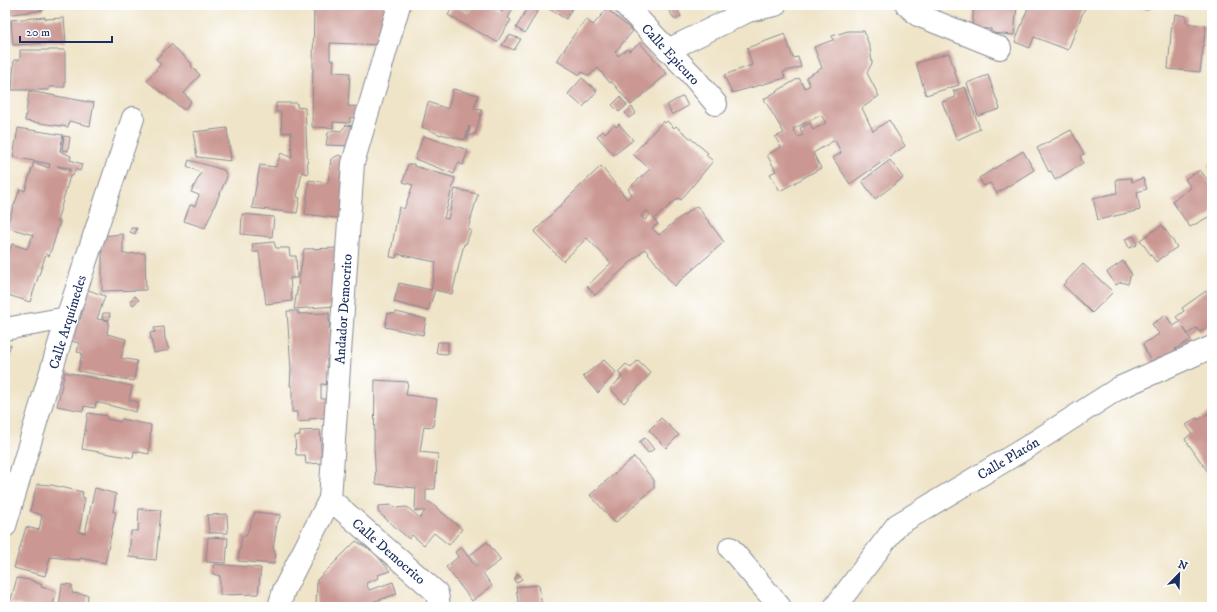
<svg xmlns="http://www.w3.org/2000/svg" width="1217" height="612" font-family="'IM FELL DW Pica',serif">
<rect width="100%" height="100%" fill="#fff"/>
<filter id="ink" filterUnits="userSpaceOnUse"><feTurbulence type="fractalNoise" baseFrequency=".025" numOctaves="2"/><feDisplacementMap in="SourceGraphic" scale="8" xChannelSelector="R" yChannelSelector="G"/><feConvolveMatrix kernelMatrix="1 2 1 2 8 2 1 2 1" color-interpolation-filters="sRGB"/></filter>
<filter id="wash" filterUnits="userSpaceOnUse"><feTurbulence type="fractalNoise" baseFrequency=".012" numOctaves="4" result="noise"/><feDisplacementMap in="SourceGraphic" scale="16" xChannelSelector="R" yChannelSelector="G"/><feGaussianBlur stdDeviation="0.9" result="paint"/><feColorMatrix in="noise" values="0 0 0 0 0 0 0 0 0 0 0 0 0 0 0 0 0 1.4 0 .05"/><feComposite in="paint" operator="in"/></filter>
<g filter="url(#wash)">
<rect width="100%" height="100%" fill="#efe4c8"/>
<g id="blocks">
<g fill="#ca9792" fill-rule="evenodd">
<path d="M5,5H43L44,10L5,15Z"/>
<path d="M314,5H387L382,45L330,43V60H334L333,72L350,73L348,106L366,107L362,119L350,117V123L333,122V128L312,127Z"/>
<path d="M454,5L468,13L473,5H491L502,12L505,5H515L508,18L511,20L497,42L448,15Z"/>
<path d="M529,5H541L525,33L516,28Z"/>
<path d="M542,5H574L566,19Z"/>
<path d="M672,5H675L681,16L675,20L667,8Z"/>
<path d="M974,5H1017L1014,35L991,33V29L972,28Z"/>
<path d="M1029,5H1086L1068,50L1034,37L1030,48L1015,42Z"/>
<path d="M1133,5H1150L1148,10Z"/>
<path d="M607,9L633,31L615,52L618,56L627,49L629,51L640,43L667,74L655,84H656L631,105L612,82L610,83L598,68L589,76L582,72L580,75L557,61L573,36L586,19L593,25Z"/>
<path d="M1175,14L1186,16V23L1206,26L1200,72L1168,69L1172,22H1174Z"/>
<path d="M45,17V19L64,18L66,42L13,45L11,20Z"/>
<path d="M848,31H864L870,48L872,63L867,73L879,96L862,108L873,131L889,120L905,146L850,184L833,158L841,153L835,140L813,153L821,168L780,191L770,174L776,171L767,155L781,147L775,137L784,133L764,99L799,78L805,88L810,85L806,77L822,68L814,47L833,40L832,36ZM821,115L826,123L813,130L810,123L800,128L803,135L798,137L793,129Z"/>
<path d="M785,34L793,58L798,57L801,67L783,72L785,78L732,93L724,75L752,65L747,48Z"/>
<path d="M509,35L521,39L514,50L502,45Z"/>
<path d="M171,44L192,64L191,66L200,75L184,93L191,101L184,110L147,81L161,64L156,59Z"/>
<path d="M20,50H65V87H49V90H12L14,60H20Z"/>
<path d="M949,53L959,85L926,95L916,63Z"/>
<path d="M988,75L1000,109L978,116L967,83Z"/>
<path d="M582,78L597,91L583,107L568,94Z"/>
<path d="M965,87L980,129L957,140L942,102L956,97L953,91Z"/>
<path d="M453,89L478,95L474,109L482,110L475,135L473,134L467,138L470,127L469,126L465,140L441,134V135L422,127L428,102L448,109Z"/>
<path d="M29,91L94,103L90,126L69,121L68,127L25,121Z"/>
<path d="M683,96L688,106L672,115L667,105Z"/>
<path d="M620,97L627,105L619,112L612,105Z"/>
<path d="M276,103H297V107L305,108L308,174L302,172L297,197L300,198L297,213L252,208L260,165L276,167L281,153L292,158L291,132L282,133L281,112H276Z"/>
<path d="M632,107L636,113L629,118L625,113Z"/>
<path d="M663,121L665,123L667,121L674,128L676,126L708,153L706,155L713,161L681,200L678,198L654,219L658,224L652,228L659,235L678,219L697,206L724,242L674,286L645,249L595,295L587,286L611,263L587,238L563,261L534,232L573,193L601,166L627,199L632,194L628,189L650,169L633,154ZM646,210L650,215L645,220L641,216Z"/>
<path d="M619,124L633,140L614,155L597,136L603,131L605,133L614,125L616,127Z"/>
<path d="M346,125L361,127L354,146L326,145L328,133L333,130L341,131Z"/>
<path d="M18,128L63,135L60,151L71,156L70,160L82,164L80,171L75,169L73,176H70L57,221H60L54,242L49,256L46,254L30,302L5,294V263L12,244L27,249L33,235L6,227L20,189L25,191L34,162L49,168L50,164L13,157ZM57,166L70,168V171Z"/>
<path d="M227,128L231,161L197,157L193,132Z"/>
<path d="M1071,130L1084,154L1080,156L1083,163L1055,180L1051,171L1049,172L1037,148Z"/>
<path d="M64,136L70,137L68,151L62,150Z"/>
<path d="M423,136L468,150L463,165L458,163L454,174L415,159Z"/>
<path d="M1023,151L1034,170L997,193L990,183L984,186L979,178Z"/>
<path d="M339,155L351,163L343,219L305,214L309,180L328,183L331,159Z"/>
<path d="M189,160L224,170L227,177L205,228L184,221L190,205L195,206L199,195L191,192L201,173L187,166Z"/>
<path d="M890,160L903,178L875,199L862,181Z"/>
<path d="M1212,162V172L1208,165Z"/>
<path d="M408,164H414V166L455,178L444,218L448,219L455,189L478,194L468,229L471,230L466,244H464L452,294L435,290L428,311L394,302L399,283L431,290L436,262L397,254L396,258L390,257L399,207L404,209L413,185L403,182Z"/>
<path d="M1200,170L1212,186V215L1190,227L1172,201L1191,188L1185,179Z"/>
<path d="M1131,178L1132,182L1143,178L1147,189L1137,192L1140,210L1098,220L1093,198L1117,193L1116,179Z"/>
<path d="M242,214L274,217L272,237L241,234Z"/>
<path d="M1162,225L1177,247L1156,262L1140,240Z"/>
<path d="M131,228H137L135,234L130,232Z"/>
<path d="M123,234V254L145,253L146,290L102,291V236Z"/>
<path d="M1134,236L1137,245L1129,248L1125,239Z"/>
<path d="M274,242L276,248H289L290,256H296L297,278H290L292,301L266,304L259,252H253L252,244Z"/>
<path d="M340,248L337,306L294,309L304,249Z"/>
<path d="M1123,261L1132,275L1129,277H1130L1128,284L1121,282L1116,285L1107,272Z"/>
<path d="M1083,264L1113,292L1092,313L1063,285Z"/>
<path d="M83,288L105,296L97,319L109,321L107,334L126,339L121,358L137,361L134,381L78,371L82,353L77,352L79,343L71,341L76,320H80L83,309L78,307Z"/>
<path d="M1206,291L1212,300V323L1200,332L1196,328L1188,334L1183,327L1191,340L1175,349L1179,356L1154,370L1143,344L1159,334L1152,324L1166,315L1173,326L1180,322L1176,317L1184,311L1182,308Z"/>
<path d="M135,296L139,300L133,305L130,301Z"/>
<path d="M287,311H298V314L329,313L330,360L327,359V368L331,367V385L321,384V399H331V417L309,419V421L297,422V412H292V386H290L291,369Z"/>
<path d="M396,312L426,319L423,335L385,327L388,313L395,314Z"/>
<path d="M103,313H110L109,320L102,319Z"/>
<path d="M164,327L165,338L169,350L154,353L150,333L155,332L154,328Z"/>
<path d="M438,342H448V354L436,353Z"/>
<path d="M11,345L5,359V346Z"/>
<path d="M604,360L616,372L598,393L583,376Z"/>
<path d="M638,360L651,373L624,403L610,389L622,377L618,372L626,364L631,368Z"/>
<path d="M65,372L132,386L129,400L138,402L136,412L96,402L95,408L84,406L83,411L57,406Z"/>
<path d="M375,380L408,382L406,395L437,399L433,427L424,426L420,452L438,454L435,489H426V502H430L432,504L462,529L449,545L434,533L424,545L412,535L409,539L378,512V506L392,505L396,508L407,507L420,518L425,511H415L416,488L376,484L374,447Z"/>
<path d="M1212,411V478L1185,439L1192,433L1186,425L1197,418L1198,420Z"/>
<path d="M88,413L107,416V419L121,422V419L151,425L149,454L134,451L133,458L82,449Z"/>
<path d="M661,418L679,435L666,448L649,430Z"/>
<path d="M320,430L322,463L306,464L305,455H296L295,436L300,435V431Z"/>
<path d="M645,438L654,449L648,453L639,442Z"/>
<path d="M634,457L654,480V488L615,523L590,495Z"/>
<path d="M37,484L51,485L83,492L82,497L85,498L79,532L85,533L95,488L116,494L113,512H116L105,563L80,558V560L50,557L45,576L14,568L26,527L39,530L42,515L30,511Z"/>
<path d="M139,509L161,510L156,560L129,557L131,531H138Z"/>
<path d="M255,512L281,515L277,524L273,549L275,550L274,552L276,553L274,564L238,561L242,536H246Z"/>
<path d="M227,514L228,533H209L207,515Z"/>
<path d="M208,537L228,538L226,563L206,562Z"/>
<path d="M356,541L374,552L390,571L378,575L379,578L366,583L369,590L393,582L397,594L357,607H316L317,580Z"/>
<path d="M487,542L501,560L483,573L492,586L472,601L446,567L458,557L455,552L461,547L476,567L478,566L470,555Z"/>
<path d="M214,564L261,568L258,594L220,595V576L213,574Z"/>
<path d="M518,573L522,579L516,583L514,580Z"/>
<path d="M17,578L30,580L42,585L41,587L56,591L53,607H22L23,606L10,603Z"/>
<path d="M62,584L72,585V593L88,595L87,607H59Z"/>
<path d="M539,585L542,607H519L516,587Z"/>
<rect x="252" y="605" width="12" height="2"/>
</g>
</g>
</g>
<g filter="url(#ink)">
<use href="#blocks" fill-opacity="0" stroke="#858a93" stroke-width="1"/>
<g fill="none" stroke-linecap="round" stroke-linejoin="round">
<defs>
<g id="minor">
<path d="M625,5L692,75L716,104"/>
<path d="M907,5L918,15L1000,48"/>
<path d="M668,50L748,11L775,5"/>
<path d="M5,329L67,318"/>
<path d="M330,499L437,593L439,607"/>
<path d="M5,526L67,318L133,118"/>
<path d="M730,548L780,607"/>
<path d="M279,607L284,590L330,499L353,163L399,5"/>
<path d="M835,607L897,525L1024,449L1119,388L1212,347"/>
</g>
</defs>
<use href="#minor" stroke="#858a93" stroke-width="24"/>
<use href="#minor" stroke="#fff" stroke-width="22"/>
</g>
</g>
<g text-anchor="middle" stroke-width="3" stroke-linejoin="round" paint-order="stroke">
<g font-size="14" fill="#1b2f5e" stroke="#fff">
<text transform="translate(671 54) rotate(47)" y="5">Calle Epicuro</text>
<text transform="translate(343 309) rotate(-86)" y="5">Andador Democrito</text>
<text transform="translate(67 322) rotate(-73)" y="5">Calle Arquímedes</text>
<text transform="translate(1008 458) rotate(-31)" y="5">Calle Platón</text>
<text transform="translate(389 551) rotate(41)" y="5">Calle Democrito</text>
</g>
</g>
<rect width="1217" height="612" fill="none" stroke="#fff" stroke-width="20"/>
<g transform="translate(1179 574) rotate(23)" stroke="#ffffff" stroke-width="3" paint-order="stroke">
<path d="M0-3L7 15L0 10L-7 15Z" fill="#1b2f5e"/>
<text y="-6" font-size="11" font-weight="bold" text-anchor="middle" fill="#1b2f5e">N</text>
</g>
<path d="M20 36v6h92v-6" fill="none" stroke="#1b2f5e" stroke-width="2"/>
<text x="26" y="36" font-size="12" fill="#1b2f5e" stroke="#ffffff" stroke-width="3" paint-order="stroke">20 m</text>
</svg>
